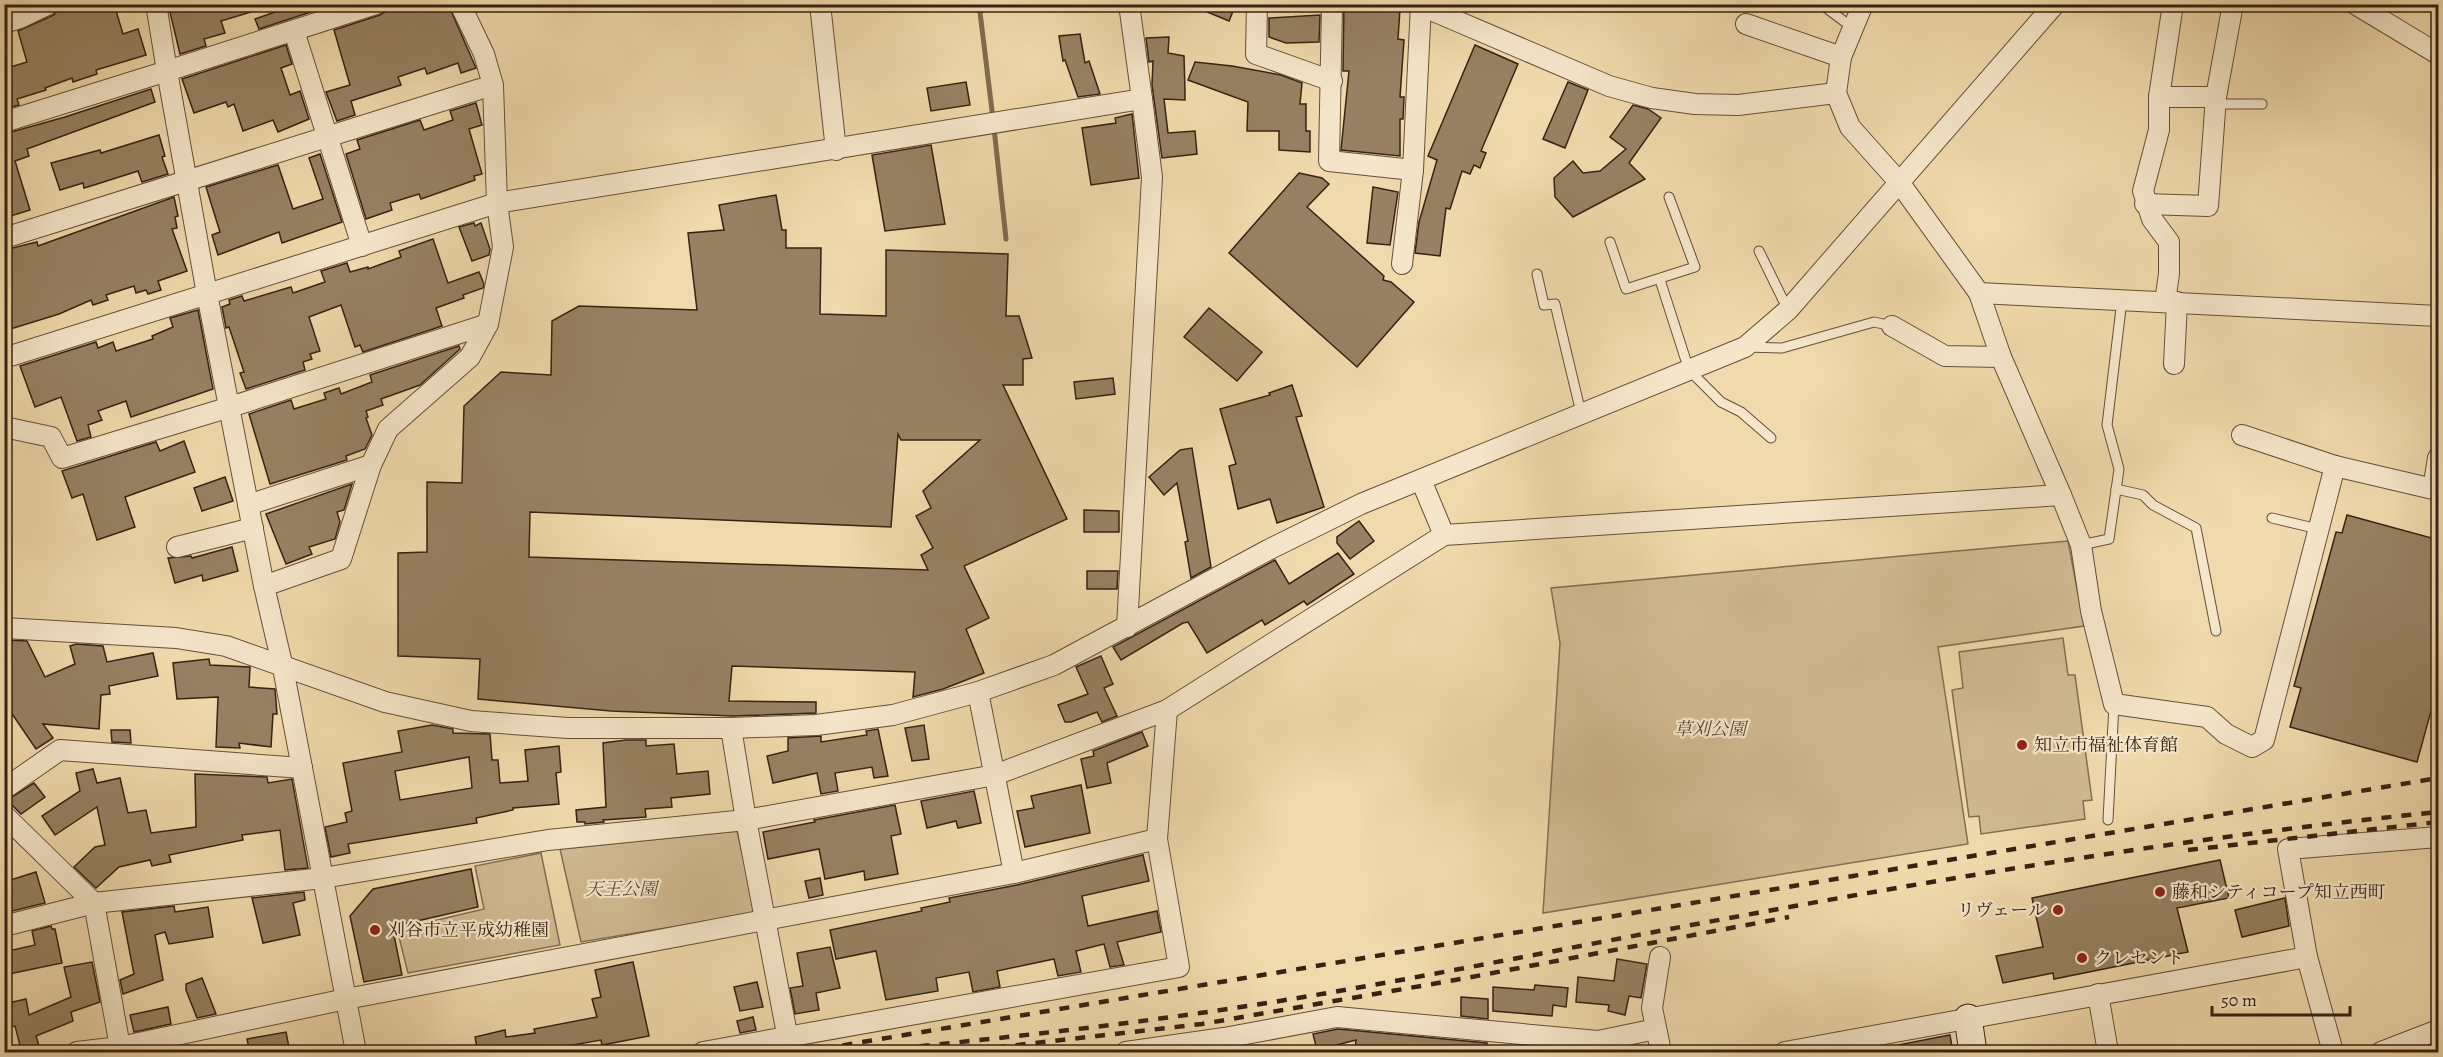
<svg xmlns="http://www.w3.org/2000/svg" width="2443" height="1057" font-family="Alegreya,'Noto Serif JP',serif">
<rect width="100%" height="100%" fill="#f0d9ac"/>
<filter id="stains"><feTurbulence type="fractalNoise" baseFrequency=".00333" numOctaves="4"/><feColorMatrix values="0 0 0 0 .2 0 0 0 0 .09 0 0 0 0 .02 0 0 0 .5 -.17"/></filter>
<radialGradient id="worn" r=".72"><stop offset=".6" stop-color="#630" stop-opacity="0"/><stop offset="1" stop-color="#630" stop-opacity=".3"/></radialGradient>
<g fill="#d1ba92" stroke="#846e52" stroke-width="1.5">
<path d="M2068,541L2084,626L1938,647L1968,844L1543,913L1560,643L1551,588Z"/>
<path d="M2063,638L2068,675H2075L2092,800L2083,801L2085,819L1981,834L1979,816L1969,817L1952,690L1963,688L1959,652Z"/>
<path d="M737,831L756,913L581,942L560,849Z"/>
<path d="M541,853L560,945L408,973L399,937L404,928L484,909L475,866Z"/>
</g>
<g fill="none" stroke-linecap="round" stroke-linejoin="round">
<g stroke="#806b4f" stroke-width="5">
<path d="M979,4L993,119"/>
<path d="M994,128L1006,239"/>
</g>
</g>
<g fill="#978162" stroke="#372212" stroke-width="1.5" fill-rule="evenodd">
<path d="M61,4H114L123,34L138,29L146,55L96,70L97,74L73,82L72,78L45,88L46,90L17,99L19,105L4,109V100L11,98L4,77V69L27,62L18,31L54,15Z"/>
<path d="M168,4H264V8L221,21L225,33L204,39L206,46L180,54Z"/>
<path d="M298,4H335L259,29L255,19Z"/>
<path d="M388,4H448L476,68L461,73L458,63L427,74L425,68L398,77L401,85L351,101L355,115L337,121L326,92L350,85L334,30L380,15L385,12Z"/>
<path d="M1188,4H1223L1234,9L1229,21Z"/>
<path d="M1344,4L1400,9L1398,39L1404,40L1400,97H1404L1403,119H1400V156L1341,150L1349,71H1343Z"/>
<path d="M1320,15L1319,42L1286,43L1269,37V18Z"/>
<path d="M1080,34L1085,63L1089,61L1100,94L1078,97L1065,60L1063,61L1059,36Z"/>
<path d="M1169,37L1168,53L1184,56L1185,92V100L1164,99L1168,133L1195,131L1197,154L1162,158L1152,85L1153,61L1149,62L1146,38Z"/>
<path d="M286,45L292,64L281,68L290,95L300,91L309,119L278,132L273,120L243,131L234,104L228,107L226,102L194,113L182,79Z"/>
<path d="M1475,45L1518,64L1481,151L1486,153L1480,168L1474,165L1470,174L1462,171L1450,209L1446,208L1440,256L1415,253L1419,222L1437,160L1428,156Z"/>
<path d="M1195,62L1232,66L1281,75L1302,83L1300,104H1306V131H1310V152L1279,150V131H1247L1248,102L1188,80Z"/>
<path d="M966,82L970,105L931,111L927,88Z"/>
<path d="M1568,82L1588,90L1565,148L1543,139Z"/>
<path d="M151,89L155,102L27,149L29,156L15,161L30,210L4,218V134L65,117Z"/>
<path d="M476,103L482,125L469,129L482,174L474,176L475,180L421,199L419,194L390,203L392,210L366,219L346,154L360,149L357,140L420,120L424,130L453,120L450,111Z"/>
<path d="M1633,105L1648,109L1661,118L1629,163L1645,179L1573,217L1555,197L1554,178L1573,161L1583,173L1600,171L1626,149L1610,137Z"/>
<path d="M1132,114L1139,178L1091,185L1082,128L1116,123L1115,118Z"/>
<path d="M159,135L165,156L162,157L168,174L142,182L138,171L94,185L84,188L83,183L60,190L51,163L100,150L101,153Z"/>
<path d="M931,145L945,224L885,231L872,155Z"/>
<path d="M320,154L342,222L282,243L279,232L218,255L212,235L220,232L206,187L278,165L293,209L323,199L309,158Z"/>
<path d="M1299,173L1322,178L1329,184L1307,207L1384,276L1383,280L1391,282L1414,302L1357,367L1229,253Z"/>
<path d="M1373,187L1398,192L1390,245L1367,243Z"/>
<path d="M776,195L782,230H786V248H821L820,314L886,316V250L1008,254L1006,316H1019L1032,358L1023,359V385H1003L1067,519L964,566L989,618L966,629L984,673L943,689L913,697L915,672L732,666L729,701L816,702V713L733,716L611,711L478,699L480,659L398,656V553L427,552V482L462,483L464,406L501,372L551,375L552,321L579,306L697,310L688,233L724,230L719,205ZM898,434L901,440H980L923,491L931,508L916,516L933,548L921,555L928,570L529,557L530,512L891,527Z"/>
<path d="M174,197L178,216L175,217L177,228L172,229L187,271L158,281L161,290L148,294L146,290L136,293L134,286L106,295L108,300L93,305L91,300L59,314L4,331V250L37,242L38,246Z"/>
<path d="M474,223L475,226L481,223L490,249L489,255L472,261L459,227Z"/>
<path d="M433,239L448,283L479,272L484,284L483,288L463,295L464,298L436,308L442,326L363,352L360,345L355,347L341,305L309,317L320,351L310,354L312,359L303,362L305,370L246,389L240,373L244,372L229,327L226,328L222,307L230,304L229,300L242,296L244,301L291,287L293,293L325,282L321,271L347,263L350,272L368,267V269L401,257L399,251Z"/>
<path d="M1209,308L1262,352L1237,381L1184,337Z"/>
<path d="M198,310L213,389L131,417L126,401L98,411L102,420L88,425L91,437L77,441L61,397L35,407L20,366L96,342L98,348L113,342L116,351L153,339L152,336L173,327L170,318Z"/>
<path d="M459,346L460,349L420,385L381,399L383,405L366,411L368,417L366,418L372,435L365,449L346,456L347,460L270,484L249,414L291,400L294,409L326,399L324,393L339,388L341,394L372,382L370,375Z"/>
<path d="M1113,378L1115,394L1076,399L1074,382Z"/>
<path d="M1292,385L1302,416L1296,417L1324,507L1277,523L1270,499L1238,509L1229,466L1236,464L1220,409L1270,395L1269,393Z"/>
<path d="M184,441L195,472L125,497L135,527L97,540L83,494L72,498L62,471L156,442L160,451Z"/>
<path d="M1192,448L1211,567L1191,578L1185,542L1188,541L1177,483L1164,495L1149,477L1180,450Z"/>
<path d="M225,477L233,501L202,511L194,488Z"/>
<path d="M352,484L344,510L337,512L340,522L335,539L309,547L312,554L286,564L266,514Z"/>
<path d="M1084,510L1119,511V532H1084Z"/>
<path d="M2347,515L2439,540V682L2417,762L2290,727L2301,688L2294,686L2336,532L2342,533Z"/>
<path d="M1359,521L1374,541L1350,559L1337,543V537Z"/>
<path d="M232,547L238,571L203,581L202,575L175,583L168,558L191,556L192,558Z"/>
<path d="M1338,553L1354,574L1307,605L1304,601L1265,625L1262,620L1207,653L1188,622L1183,623L1121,660L1113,647L1275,560L1289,584Z"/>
<path d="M1087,571H1118L1117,589H1087Z"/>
<path d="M6,640L27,641L45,677L75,664L70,646L76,644L103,646L107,662L153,653L158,676L109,686L110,694L101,695L99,729L43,724L53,738L36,749L4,702Z"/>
<path d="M1101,656L1113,684L1104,688L1117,716L1102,722L1097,712L1071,722H1065L1058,705L1088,694L1076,667Z"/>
<path d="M209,659L210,665L250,667L249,687L275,689L277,714H273L271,747L239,743L240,748L216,747L218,697L177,699L173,663Z"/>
<path d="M432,725L453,729V733L490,734L492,760H498L500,783L528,781L525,750L559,746L561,772L556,773L559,804L513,808V810L476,818L477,823L348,844L350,853L331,857L325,827L347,822L345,813L352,811L343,763L402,752L398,731ZM469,757L472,788L400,800L395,771Z"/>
<path d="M924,725L929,759L912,761L905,728Z"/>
<path d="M878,729L888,776L874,778L872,767L835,773L838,791L821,794L817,773L773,783L767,756L788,751V738L821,736V742L867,735L866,731Z"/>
<path d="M111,730H130L131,743L112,742Z"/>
<path d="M1142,732L1148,746L1107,763L1111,783L1087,788L1081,759L1094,756L1093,751Z"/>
<path d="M626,740H646V746L674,744L677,774L708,771L710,794L671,798L672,807L645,809L646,817L603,820L604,822L585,824V822H577L576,810L606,807L603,743Z"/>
<path d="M93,769L97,783L120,778L128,813L146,810L151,833L196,827L195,774L267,777L268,783L292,779L308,868L285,870L280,830L242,835L243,840L169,855L171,862L152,866L150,860L119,867L96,888L74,867L95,847L105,845L97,807L55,835L42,816L80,791L76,773Z"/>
<path d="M34,783L45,797L21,814L7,800Z"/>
<path d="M1081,785L1090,833L1025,847L1017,811L1034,808L1031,796Z"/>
<path d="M974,791L981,823L958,828L956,821L927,828L921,801Z"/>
<path d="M895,805L901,834L891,836L898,874L865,880L864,871L825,879L819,849L768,859L763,832L815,822L814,820Z"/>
<path d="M1143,855L1149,881L1082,896L1088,926L1157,911L1161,932L1117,942L1124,965L1110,967L1104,944L1076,951L1081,972L1058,976L1054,959L997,971L1000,987L973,992L969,972L936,978L938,991L886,1000L876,951L836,959L830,930L922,911L921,908L950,902L949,898L1017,885Z"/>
<path d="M2220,860L2229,898L2177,908L2188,952L2054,979L2053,973L2003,983L1996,956L2043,947L2032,898Z"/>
<path d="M471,869L478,907L400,925L394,935L402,975L364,982L350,916L373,889Z"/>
<path d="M36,872L45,903L4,913V882Z"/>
<path d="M820,878L823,895L809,898L805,881Z"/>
<path d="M304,892L305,900L293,903L300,935L263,943L252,898Z"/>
<path d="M2285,898L2289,926L2242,937L2235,910Z"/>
<path d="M174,906L175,912L208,907L213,937L169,944L165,932L155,935L163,980L123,994L120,980L134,974L122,912Z"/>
<path d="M51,926L52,929H55L62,963L4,975V952L35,945L32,931Z"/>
<path d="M830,947L840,988L816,993L819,1010L795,1014L790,988L803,986L797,953Z"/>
<path d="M1617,959L1647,964L1641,998L1629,996L1625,1015L1608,1011L1609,1005L1576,1002L1578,977L1614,981Z"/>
<path d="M92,962L100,1002L71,1012L73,1021L36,1036L40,1049L22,1053L15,1026L4,1028V1004L26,999L29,1015L71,997L64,967Z"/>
<path d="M633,962L649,1036L602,1045L601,1040L567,1046L568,1053H478L475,1037L505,1030L506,1037L535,1033L534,1029L597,1017L592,999L601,997L595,970Z"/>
<path d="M202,978L216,1014L197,1018L186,990V984Z"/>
<path d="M757,982L763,1007L740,1011L734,987Z"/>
<path d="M1535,985L1568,988L1566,1007L1553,1005L1552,1016L1493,1011V987L1534,990Z"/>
<path d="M1461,997L1488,999V1019L1461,1016Z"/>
<path d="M168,1007L171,1024L134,1032L130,1015Z"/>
<path d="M753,1017L756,1030L740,1033L737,1021Z"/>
<path d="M1338,1029L1487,1043V1053L1395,1049L1394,1053H1381L1355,1049L1356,1040L1317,1050L1313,1034Z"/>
<path d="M286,1032L290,1053H250L247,1039Z"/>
<path d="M1950,1035L1953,1053H1898V1045Z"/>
</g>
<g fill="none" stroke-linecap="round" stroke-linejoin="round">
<defs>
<g id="lane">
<path d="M1821,4L1853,28"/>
<path d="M2216,104H2262"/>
<path d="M1610,242L1626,289L1695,267L1669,197"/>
<path d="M1759,251L1788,310"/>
<path d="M1537,274L1544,305L1555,304L1581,413"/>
<path d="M1660,280L1689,370L1721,402L1741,412L1771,438"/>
<path d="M1747,347L1782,348L1874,322L1892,326"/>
<path d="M2116,489L2143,495L2153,505L2196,528L2216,631"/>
<path d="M2272,518L2318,529"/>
<path d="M2081,545L2109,539L2119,469L2107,425L2122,300"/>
<path d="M2108,820L2114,704"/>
</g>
<g id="street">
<path d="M156,4L167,71L376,4"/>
<path d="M460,4L484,54L493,85L497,203L503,247L488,324"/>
<path d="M820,4L836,150"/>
<path d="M1257,4L1256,54L1332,81"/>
<path d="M1332,4L1329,161L1413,170L1421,4"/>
<path d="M1417,4L1609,86L1652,98L1695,104L1738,105L1836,93"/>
<path d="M1863,4L1841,57L1836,93L1850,127L1899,182L1979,293L2001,357L2061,495"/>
<path d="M2355,4L2438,54"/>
<path d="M4,23L20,18L49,4"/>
<path d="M1746,24L1841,57"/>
<path d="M294,31L362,246"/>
<path d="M2159,97H2216"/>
<path d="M4,122L167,71L207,294L264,586L283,668L356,1052"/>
<path d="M2145,204L2208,206L2216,97L2233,4"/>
<path d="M4,238L480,89"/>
<path d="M1402,264L1413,170"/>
<path d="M1979,293L2438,316"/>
<path d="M2165,302L2169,274V242L2152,219L2143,191L2159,130V97L2173,4"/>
<path d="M1892,326L1945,356L2001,357"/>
<path d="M4,358L497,203L1142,99L1129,4"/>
<path d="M2174,364L2177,302"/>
<path d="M4,427L51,437L62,458L230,407L488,324L470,357L388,429L371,465L341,559L264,586"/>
<path d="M2242,435L2335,466"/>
<path d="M1421,480L1444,535"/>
<path d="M248,505L371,465"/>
<path d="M177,547L253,528"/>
<path d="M1127,627L1152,177L1142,99"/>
<path d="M4,628L176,638L226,646L385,702L471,721L568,728H731L816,725L893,715L978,692L1054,665L1268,550L1361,504L1745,347L1788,310L2055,4"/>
<path d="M978,692L1014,873"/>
<path d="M731,728L746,820L788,1039"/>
<path d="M4,789L60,750L302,768"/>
<path d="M4,815L94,903L120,1047L346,999L1014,873L1157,839"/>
<path d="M4,926L94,903L323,878L548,840L746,820L995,775L1167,710L1444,535L2061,495L2081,545L2091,611L2114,704L2207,717L2226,734L2252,747L2264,740L2335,466L2433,489L2438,458"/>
<path d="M1660,957L1652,1008L1661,1052"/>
<path d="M2098,994L2108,1052"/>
<path d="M77,1052L120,1047L122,1052"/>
<path d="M703,1052L1179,967L1157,839L1167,710"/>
<path d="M1126,1052L1224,1038L1337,1017L1598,1041L1656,1029"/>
<path d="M1785,1052L2307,957"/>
<path d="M2333,1052L2307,957L2288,849L2438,837"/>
<path d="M2381,1052L2438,1030"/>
</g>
<path id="secondary" d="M1968,1018L1973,1052"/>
</defs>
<use href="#lane" stroke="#655038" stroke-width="11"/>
<use href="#street" stroke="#655038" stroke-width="22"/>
<use href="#secondary" stroke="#372212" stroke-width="29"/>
<use href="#lane" stroke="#f5e6c9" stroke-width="9"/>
<use href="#street" stroke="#f5e6c9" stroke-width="20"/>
<use href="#secondary" stroke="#f5e6c9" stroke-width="27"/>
<g stroke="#372212" stroke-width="4.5" stroke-dasharray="10 10" stroke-linecap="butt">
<path d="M2188,850L2438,822"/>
<path d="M803,1052L2438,778"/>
<path d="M860,1052C1007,1038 1153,1022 1298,998C1441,974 1582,945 1724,919C1961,875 2199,836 2438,812"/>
<path d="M956,1052L1202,1024L1461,979L1789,917"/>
</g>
</g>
<g fill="#8f2418" stroke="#f5e6c9" stroke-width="2">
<circle cx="2022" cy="745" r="6"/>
<circle cx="2160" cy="892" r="6"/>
<circle cx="2058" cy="910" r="6"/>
<circle cx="375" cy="930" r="6"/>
<circle cx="2082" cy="958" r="6"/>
</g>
<g text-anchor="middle" stroke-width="4.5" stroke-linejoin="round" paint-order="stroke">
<g font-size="18" font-style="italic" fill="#5e4832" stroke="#f5e6c9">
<text x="1710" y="735">草刈公園</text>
<text x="621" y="895">天王公園</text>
</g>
<g font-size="18" fill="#372212" stroke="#f5e6c9" text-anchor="start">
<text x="2034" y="751">知立市福祉体育館</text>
<text x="2172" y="898">藤和シティコープ知立西町</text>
<text x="2046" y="916" text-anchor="end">リヴェール</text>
<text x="387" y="936">刈谷市立平成幼稚園</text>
<text x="2094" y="964">クレセント</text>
</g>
</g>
<rect width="2443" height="1057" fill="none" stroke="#f0d9ac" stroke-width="24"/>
<rect x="6" y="6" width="2431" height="1045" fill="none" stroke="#372212" stroke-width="3"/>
<rect x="12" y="12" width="2419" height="1033" fill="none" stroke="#372212" stroke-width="1.5"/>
<path d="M2212 1006v9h138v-9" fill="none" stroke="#372212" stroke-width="3"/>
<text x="2221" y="1006" font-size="18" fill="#372212" stroke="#f5e6c9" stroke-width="4.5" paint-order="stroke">50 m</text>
<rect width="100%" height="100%" filter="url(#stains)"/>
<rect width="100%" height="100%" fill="url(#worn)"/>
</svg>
